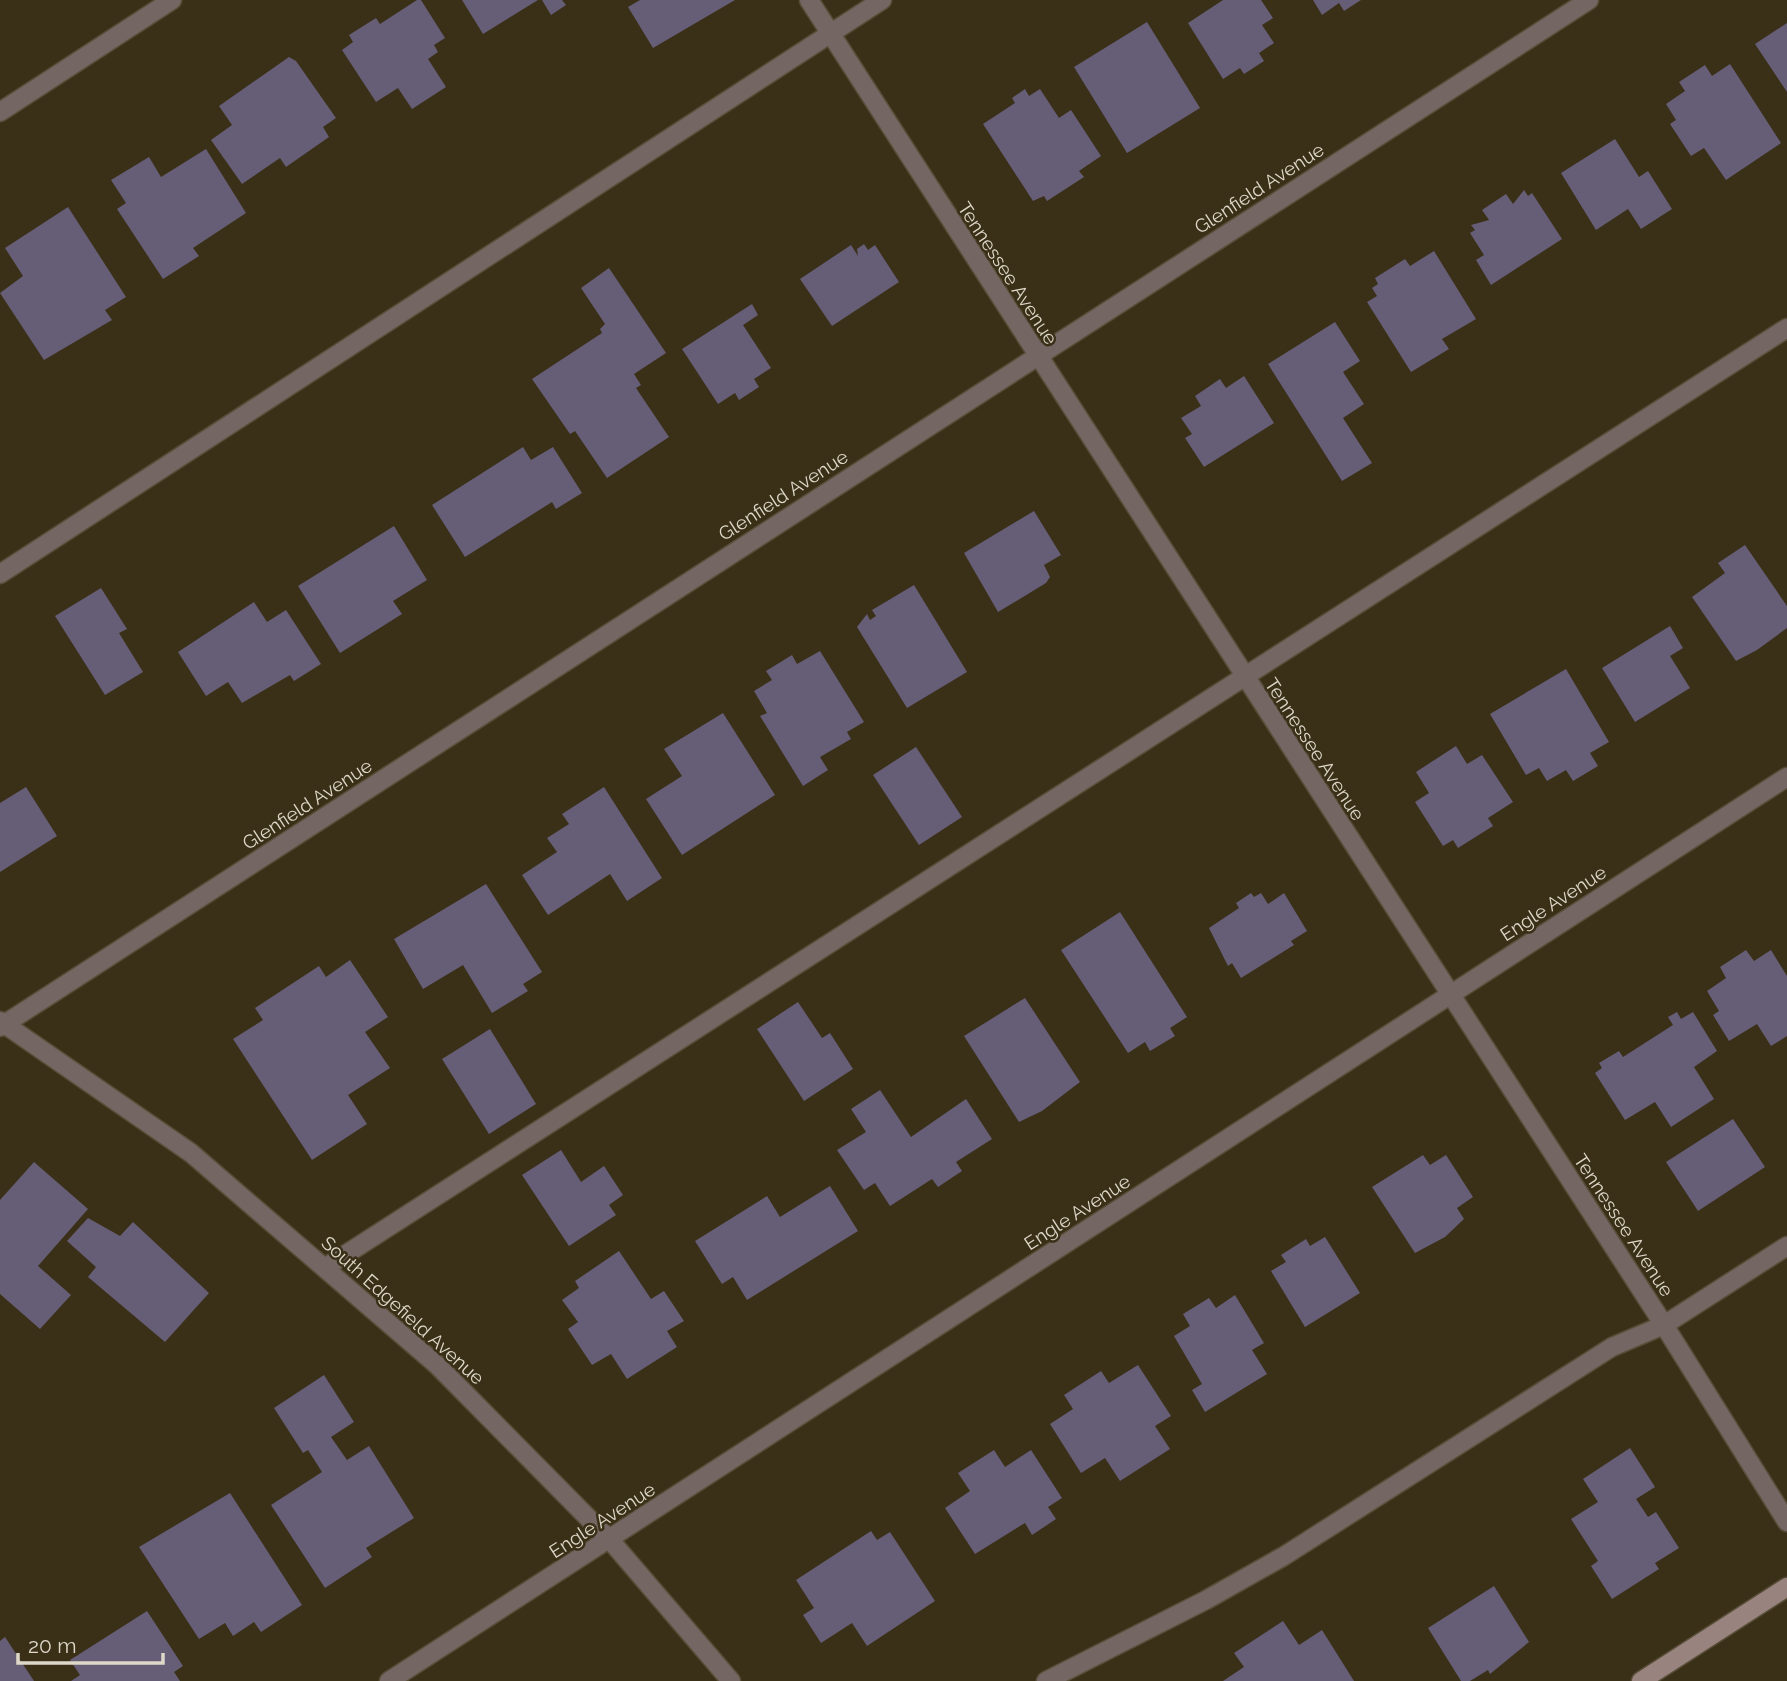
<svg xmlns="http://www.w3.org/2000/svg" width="1787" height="1681" font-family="Raleway,sans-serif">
<rect width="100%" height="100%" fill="#3a3018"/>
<g fill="#665d76">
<path d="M417,0H421L445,38L434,45L438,52L428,59L446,87L412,109L398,88L376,102L342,50L353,42L349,35L376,18L380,24Z"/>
<path d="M462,0H538L483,34Z"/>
<path d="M542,0H562L566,5L551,15Z"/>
<path d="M640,0H735L653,48L628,7Z"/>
<path d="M1223,0H1261L1273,18L1262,25L1274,43L1259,53L1264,61L1244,74L1240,68L1223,79L1188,23Z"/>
<path d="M1313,0H1361L1344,11L1339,3L1322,15Z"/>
<path d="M1147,22L1200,108L1127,153L1074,67Z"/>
<path d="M1787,23V92L1755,44Z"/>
<path d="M289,57L296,61L336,118L323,127L329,137L286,167L280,158L242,184L211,140L232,125L219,106Z"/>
<path d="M1730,64L1781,143L1726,180L1704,148L1691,156L1670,124L1676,120L1666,104L1685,91L1679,82L1705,65L1712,76Z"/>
<path d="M1025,89L1029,96L1040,89L1059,118L1071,110L1101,156L1079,171L1084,177L1047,201L1044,196L1033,201L983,124L1015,103L1012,98Z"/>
<path d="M1615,139L1639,177L1648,171L1672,209L1641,229L1628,209L1596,230L1561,173Z"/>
<path d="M206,149L246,213L193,248L199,256L163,279L117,209L126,203L111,180L149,157L161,177Z"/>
<path d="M1524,190L1528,196L1532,193L1562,239L1491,285L1476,260L1484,255L1470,233L1475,230L1471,225L1489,220L1482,210L1506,194L1513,204Z"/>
<path d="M68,207L126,297L105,310L112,320L44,360L0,293L23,276L5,248Z"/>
<path d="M864,244L868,250L875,245L899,282L832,326L800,279L851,245L858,256L857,249Z"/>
<path d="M1434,251L1476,319L1442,339L1449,349L1411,372L1367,302L1377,296L1372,288L1378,284L1375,278L1405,259L1410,266Z"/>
<path d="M609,268L666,353L634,374L641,385L636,388L669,437L607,478L575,431L570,434L532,379L602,333L600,329L605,324L581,288Z"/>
<path d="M752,304L758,315L743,325L771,368L754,379L759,387L739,400L735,393L718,404L682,349Z"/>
<path d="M1335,322L1360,361L1343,372L1364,404L1343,418L1372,463L1342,481L1268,364Z"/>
<path d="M1244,376L1274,423L1204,467L1185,438L1192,434L1181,418L1201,406L1195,396L1220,379L1226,388Z"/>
<path d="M523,447L531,460L553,447L582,493L556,509L552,502L465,557L432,505Z"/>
<path d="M1034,511L1061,555L1044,565L1050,577L1046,583L998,612L964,553Z"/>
<path d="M394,526L427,580L393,601L402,614L340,653L298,586Z"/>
<path d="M1745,545L1787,606V628L1757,650L1736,661L1692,597L1725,573L1718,563Z"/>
<path d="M914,585L967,672L907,708L857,627L867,614L870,620L876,616L872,610Z"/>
<path d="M101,588L127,629L119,633L143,672L105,695L55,616Z"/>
<path d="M254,602L267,622L286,610L321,664L294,681L290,675L242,703L228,682L206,696L178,652Z"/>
<path d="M1670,626L1683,648L1670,656L1690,688L1635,722L1602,668Z"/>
<path d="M820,651L864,722L847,732L851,739L820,757L828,770L803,786L760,716L767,713L754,691L772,680L766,671L792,655L797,664Z"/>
<path d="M1566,669L1609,742L1590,753L1598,766L1573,781L1566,770L1547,781L1539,768L1526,775L1490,714Z"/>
<path d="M723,713L775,795L682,855L646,799L682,776L664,749Z"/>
<path d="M1456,746L1467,764L1482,755L1513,802L1488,818L1493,826L1458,848L1453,840L1443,846L1415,802L1429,793L1416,772Z"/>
<path d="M916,747L962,817L919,845L873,775Z"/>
<path d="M26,787L57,836L0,872V803Z"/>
<path d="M604,787L662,878L627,901L610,874L548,915L522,875L557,852L547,838L569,824L562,814Z"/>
<path d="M486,884L542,972L523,984L528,991L492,1013L463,965L423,989L394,939Z"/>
<path d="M1251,893L1254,897L1261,893L1268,904L1284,893L1307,931L1291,941L1294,945L1241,978L1232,963L1228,966L1209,928L1239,908L1236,903Z"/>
<path d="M1120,912L1187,1017L1170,1028L1175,1036L1150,1051L1145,1042L1128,1053L1061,950Z"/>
<path d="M1746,950L1754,961L1771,950L1787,976V1036L1771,1046L1757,1024L1729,1041L1713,1015L1719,1011L1707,991L1726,978L1720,967Z"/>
<path d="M350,960L388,1017L365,1032L390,1068L348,1095L367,1124L312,1160L233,1039L263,1020L255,1008L319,966L326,977Z"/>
<path d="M1025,998L1080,1082L1042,1111L1019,1122L964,1036Z"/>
<path d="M798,1002L822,1038L830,1033L853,1069L804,1101L757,1029Z"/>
<path d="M1677,1012L1681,1019L1693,1012L1717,1051L1694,1067L1714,1099L1671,1127L1655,1102L1625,1120L1595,1073L1602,1068L1599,1063L1619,1051L1623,1057L1673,1025L1668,1017Z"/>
<path d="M490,1029L536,1104L489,1134L442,1059Z"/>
<path d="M880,1090L911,1137L966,1099L992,1139L956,1162L962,1171L938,1187L932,1179L890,1206L875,1183L864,1190L837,1150L866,1132L851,1109Z"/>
<path d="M1733,1119L1765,1167L1698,1211L1666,1162Z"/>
<path d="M561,1150L581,1182L604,1166L623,1195L609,1205L616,1215L569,1246L522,1175Z"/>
<path d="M1423,1155L1430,1165L1446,1155L1473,1197L1457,1208L1464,1219L1445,1237L1415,1253L1372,1187Z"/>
<path d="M34,1162L88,1209L38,1266L71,1295L40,1329L0,1294V1200Z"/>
<path d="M830,1186L858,1231L747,1300L733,1277L722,1284L695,1241L767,1196L780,1217Z"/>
<path d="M88,1218L120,1236L133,1222L209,1293L165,1342L88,1277L96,1267L67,1241Z"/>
<path d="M1325,1237L1360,1293L1305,1327L1271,1271L1286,1262L1281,1255L1306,1239L1310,1246Z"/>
<path d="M619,1251L651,1299L664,1291L684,1321L667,1331L677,1347L627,1379L611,1354L592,1365L568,1329L578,1322L562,1300L579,1288L575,1281Z"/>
<path d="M1235,1295L1264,1343L1252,1350L1267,1374L1205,1412L1192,1390L1202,1384L1174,1336L1190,1326L1183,1314L1209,1298L1216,1308Z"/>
<path d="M1138,1365L1171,1416L1155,1426L1170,1449L1120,1481L1105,1458L1081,1473L1050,1424L1073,1409L1064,1395L1101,1371L1109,1383Z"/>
<path d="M324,1375L354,1422L331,1437L347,1460L369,1446L414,1518L366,1548L372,1557L325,1588L271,1505L322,1472L308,1450L303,1453L274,1408Z"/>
<path d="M1630,1448L1655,1487L1636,1499L1648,1517L1656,1512L1679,1548L1655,1563L1659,1569L1612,1599L1591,1566L1598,1561L1571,1519L1598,1502L1583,1479Z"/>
<path d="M994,1450L1005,1467L1031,1450L1062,1498L1048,1507L1056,1519L1032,1535L1025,1523L975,1554L945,1508L970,1491L958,1473Z"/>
<path d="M230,1493L302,1605L261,1632L254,1622L233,1636L225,1623L199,1639L139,1547Z"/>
<path d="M871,1531L877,1540L890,1532L935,1601L867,1646L852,1623L821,1643L803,1615L814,1608L796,1580Z"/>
<path d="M1494,1586L1529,1642L1490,1674L1488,1670L1470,1681H1461L1428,1628Z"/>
<path d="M147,1611L183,1666L174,1672L180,1681H71L80,1675L70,1660Z"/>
<path d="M1283,1621L1299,1645L1322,1630L1354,1681H1223L1244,1667L1234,1653Z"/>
<path d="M5,1637L34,1681H0V1641Z"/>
</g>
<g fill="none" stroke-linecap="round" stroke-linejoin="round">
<defs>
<g id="service">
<path d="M0,574L882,0"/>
<path d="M326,1267L1787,328"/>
<path d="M1046,1681L1206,1600L1284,1556L1612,1347L1664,1325L1787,1246"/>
</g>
<g id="minor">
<path d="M809,0L1664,1325L1787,1522"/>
<path d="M0,112L172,0"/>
<path d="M0,1027L1589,0"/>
<path d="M389,1681L1787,777"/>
</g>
<path id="tertiary" d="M0,1021L191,1153L437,1365L610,1540L731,1681"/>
<path id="secondary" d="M1641,1681L1787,1587"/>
</defs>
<use href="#service" stroke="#584e38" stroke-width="21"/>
<use href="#minor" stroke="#584e38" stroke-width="21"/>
<use href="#tertiary" stroke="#584e38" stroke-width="21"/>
<use href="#secondary" stroke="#584e38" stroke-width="21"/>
<use href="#service" stroke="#746663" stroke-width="18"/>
<use href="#minor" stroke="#746663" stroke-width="18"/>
<use href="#tertiary" stroke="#746663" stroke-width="18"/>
<use href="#secondary" stroke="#98837e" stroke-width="18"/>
</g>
<g text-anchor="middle" stroke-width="5" stroke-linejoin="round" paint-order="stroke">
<g font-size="19" fill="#ded8c9" stroke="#3a3018">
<text transform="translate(1259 188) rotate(-33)" y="7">Glenfield Avenue</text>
<text transform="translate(1008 273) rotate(57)" y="7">Tennessee Avenue</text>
<text transform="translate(783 495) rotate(-33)" y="7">Glenfield Avenue</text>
<text transform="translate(1315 749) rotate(57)" y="7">Tennessee Avenue</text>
<text transform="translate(307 804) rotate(-33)" y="7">Glenfield Avenue</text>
<text transform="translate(1553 903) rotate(-33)" y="7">Engle Avenue</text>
<text transform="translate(1077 1212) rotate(-33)" y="7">Engle Avenue</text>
<text transform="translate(1624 1225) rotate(57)" y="7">Tennessee Avenue</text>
<text transform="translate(403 1310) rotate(42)" y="7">South Edgefield Avenue</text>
<text transform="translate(602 1520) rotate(-33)" y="7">Engle Avenue</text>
</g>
</g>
<path d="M18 1653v10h145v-10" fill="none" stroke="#ded8c9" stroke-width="3.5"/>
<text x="28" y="1653" font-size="21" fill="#ded8c9" stroke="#3a3018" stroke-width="5" paint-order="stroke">20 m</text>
</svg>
